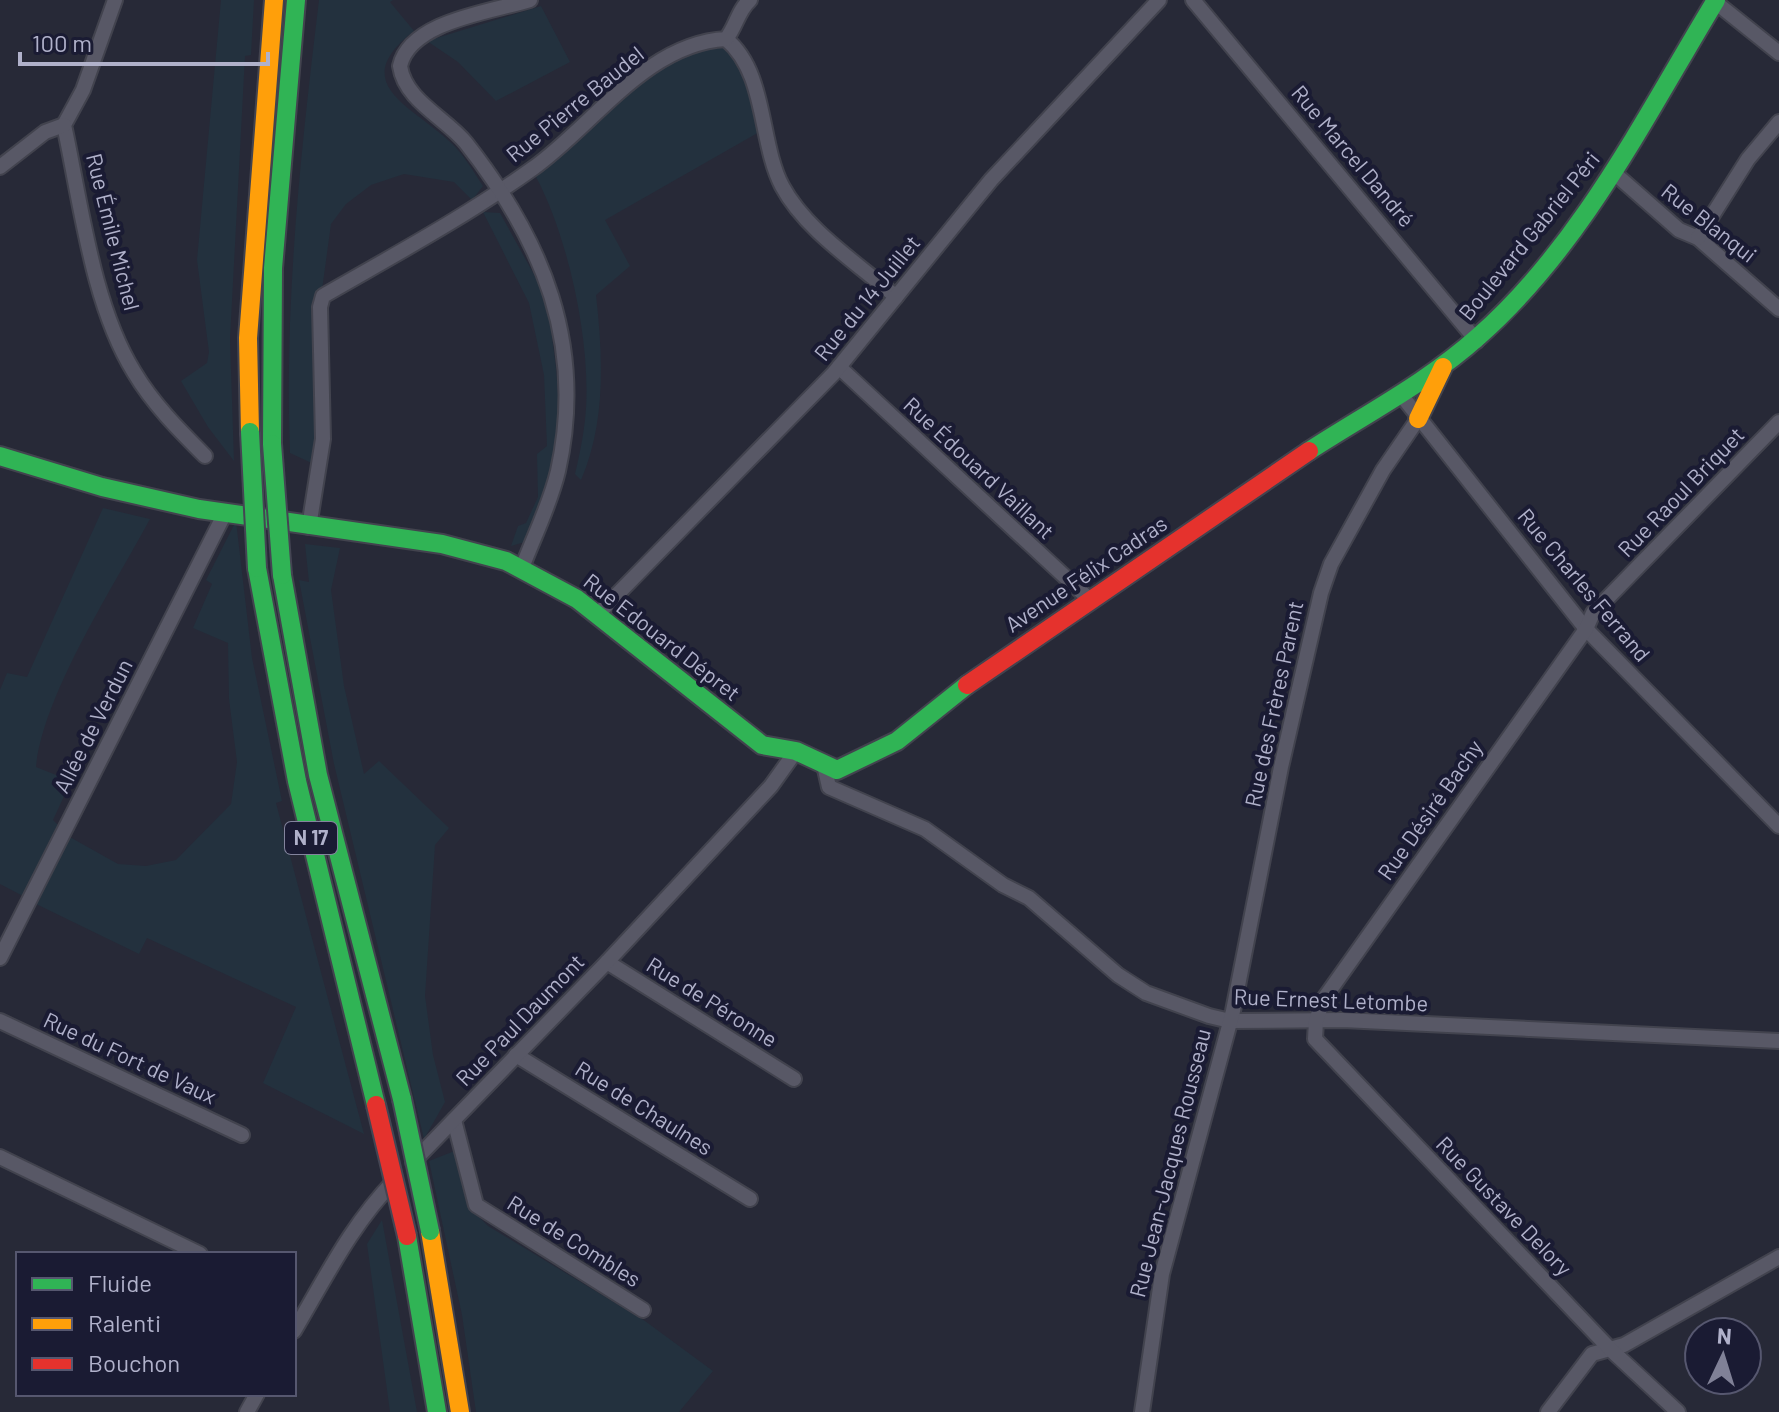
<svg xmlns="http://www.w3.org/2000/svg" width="1779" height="1412" font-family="Barlow,sans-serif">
<rect width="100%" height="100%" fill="#272937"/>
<g fill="#23313e">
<path d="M221,0H254L251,55L245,56L230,339L234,461L208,427L181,381L207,363L209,352L197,260Z"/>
<path d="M319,0H393L390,2L414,31C347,83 410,105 449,141C463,153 473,171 483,186L472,200L454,182L404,174L371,185L346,204L331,224L322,290L314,303L316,465L290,453C284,303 301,149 319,0Z"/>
<path d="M541,6L570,62L496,101L458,62L427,41Z"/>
<path d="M722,44L739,63L761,131L605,220L630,266L596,295C603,357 606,422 581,480L575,474C579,457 583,438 585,420C593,350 569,238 536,177C579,138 665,50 722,44Z"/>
<path d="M483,212L500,213L547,298L556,368L560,420L552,470L528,541L511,546L518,526L526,523L538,497L537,454L547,446L544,375L529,303Z"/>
<path d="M103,508L150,519C114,586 43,695 36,767L71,781L53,820L58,825L23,896L0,884V690L7,673L27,677Z"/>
<path d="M236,521L252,658L282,801L276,803L364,1134L263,1083L296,1007L147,938L139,954L34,903L68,836L118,864L146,866L176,860L231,804L237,762L229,699L228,643L193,628L212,584L206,580Z"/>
<path d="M305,544L340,548L331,590L344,686L364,774L379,761L449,828L435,845L425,996L433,1055L445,1102L424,1139L334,764L299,580L309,582Z"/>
<path d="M457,1150L468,1206L488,1226L645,1321L713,1371L679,1412H476L462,1315L429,1161Z"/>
<path d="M382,1220L417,1412H390L367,1244Z"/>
</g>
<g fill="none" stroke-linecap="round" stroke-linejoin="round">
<defs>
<g id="street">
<path d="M115,0L83,90L64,125C81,203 92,304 134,372C153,404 179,430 205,456"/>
<path d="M1193,0L1477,341"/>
<path d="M1714,1L1779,53"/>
<path d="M726,39C767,73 759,142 782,186C806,231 859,264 896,297"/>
<path d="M0,167L45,132L64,125"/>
<path d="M1613,172L1679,230L1698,238L1779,309"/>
<path d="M1698,238L1748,159L1779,122"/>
<path d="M839,367L1090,600"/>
<path d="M1402,396L1586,629L1779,826"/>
<path d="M309,527L323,439L320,307L323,296C394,255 465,217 532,169C592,127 646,43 726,39C736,27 738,10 750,0"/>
<path d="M522,568C534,536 550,505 558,471C586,345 543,241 466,143C446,118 405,101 400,66C410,21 491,12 530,0"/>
<path d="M598,614L834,373L991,180L1159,0"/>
<path d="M824,765L829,787L925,829L1003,885L1029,898L1118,975L1146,993L1209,1016L1230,1021L1343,1020L1779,1041"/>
<path d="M0,958L225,513"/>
<path d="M607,962L794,1079"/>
<path d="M0,1021L242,1135"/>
<path d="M516,1055L750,1199"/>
<path d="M454,1120L476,1205L643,1310"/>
<path d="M0,1157L200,1254"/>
<path d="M413,1162L607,962L771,786L796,751"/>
<path d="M294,1331C326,1277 351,1225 395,1180"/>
<path d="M247,1412L257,1394"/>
<path d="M1142,1412L1162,1274L1233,1011L1281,767L1321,593L1331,564L1383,470L1418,419"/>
<path d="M1548,1412L1592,1354L1624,1345L1779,1257"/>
<path d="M1678,1412L1610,1349L1315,1039L1316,1021L1323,1000L1586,629L1593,613L1779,422"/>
</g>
<g id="fast">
<path d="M272,444L273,268L296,0"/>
<path d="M1309,451C1366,414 1428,382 1479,336C1582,245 1646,115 1716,0"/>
<path d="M0,456L102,487L199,509L442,544L506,561L577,599L762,745L796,751L837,770L897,741L967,685"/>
<path d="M257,568L297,781L376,1105"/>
<path d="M282,575L318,775L402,1099"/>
<path d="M407,1236L437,1412"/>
</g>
<g id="slow">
<path d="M1418,419L1443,367"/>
<path d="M250,432L248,338L274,0"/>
<path d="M430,1231L460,1412"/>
</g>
<path id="jam" d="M967,685L1309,451"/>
</defs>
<use href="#street" stroke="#42434e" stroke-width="18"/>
<use href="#fast" stroke="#42434e" stroke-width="22"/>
<use href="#slow" stroke="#42434e" stroke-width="22"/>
<use href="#jam" stroke="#42434e" stroke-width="22"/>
<use href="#street" stroke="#585866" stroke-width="14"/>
<use href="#fast" stroke="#30b455" stroke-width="18"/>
<use href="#slow" stroke="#ff9f0a" stroke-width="18"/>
<use href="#jam" stroke="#e5322d" stroke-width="18"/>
<defs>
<g id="fast-bridge">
<path d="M250,432L257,568"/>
<path d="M272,444L282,575"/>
<path d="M402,1099L430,1231"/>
</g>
<path id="jam-bridge" d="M376,1105L407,1236"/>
</defs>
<use href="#fast-bridge" stroke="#444553" stroke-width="22" stroke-linecap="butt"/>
<use href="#jam-bridge" stroke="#444553" stroke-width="22" stroke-linecap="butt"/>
<use href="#fast-bridge" stroke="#30b455" stroke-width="18"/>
<use href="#jam-bridge" stroke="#e5322d" stroke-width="18"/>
</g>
<g text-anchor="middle" stroke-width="8" stroke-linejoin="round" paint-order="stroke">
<rect fill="#1a1b33" stroke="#83849d" stroke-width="2" x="285" y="822" width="52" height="32" rx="6"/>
<g font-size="20" font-weight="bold" fill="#b0b1ca">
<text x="311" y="845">N 17</text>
</g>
<g font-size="22" fill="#b0b1ca" stroke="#1a1b33">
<text transform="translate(575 104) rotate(-39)" y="8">Rue Pierre Baudel</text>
<text transform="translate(1353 156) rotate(50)" y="8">Rue Marcel Dandré</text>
<text transform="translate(1709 223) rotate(38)" y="8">Rue Blanqui</text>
<text transform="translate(113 232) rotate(76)" y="8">Rue Émile Michel</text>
<text transform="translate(1529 236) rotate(-51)" y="8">Boulevard Gabriel Péri</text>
<text transform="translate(867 298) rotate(-51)" y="8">Rue du 14 Juillet</text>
<text transform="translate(979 468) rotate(43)" y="8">Rue Édouard Vaillant</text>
<text transform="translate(1681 492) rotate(-46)" y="8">Rue Raoul Briquet</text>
<text transform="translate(1086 574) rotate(-34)" y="8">Avenue Félix Cadras</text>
<text transform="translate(1584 585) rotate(50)" y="8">Rue Charles Ferrand</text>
<text transform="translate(662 637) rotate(38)" y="8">Rue Edouard Dépret</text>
<text transform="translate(1274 704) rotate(-78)" y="8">Rue des Frères Parent</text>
<text transform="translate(93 726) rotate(-63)" y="8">Allée de Verdun</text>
<text transform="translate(1430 810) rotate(-55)" y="8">Rue Désiré Bachy</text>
<text transform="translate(1331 1000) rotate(2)" y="8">Rue Ernest Letombe</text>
<text transform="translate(712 1002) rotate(32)" y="8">Rue de Péronne</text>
<text transform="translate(520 1020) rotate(-46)" y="8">Rue Paul Daumont</text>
<text transform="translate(130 1058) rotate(25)" y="8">Rue du Fort de Vaux</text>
<text transform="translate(644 1108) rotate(32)" y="8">Rue de Chaulnes</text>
<text transform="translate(1170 1163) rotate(-76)" y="8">Rue Jean-Jacques Rousseau</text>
<text transform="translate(1504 1206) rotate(46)" y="8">Rue Gustave Delory</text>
<text transform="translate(574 1241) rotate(32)" y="8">Rue de Combles</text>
</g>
</g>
<rect x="16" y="1252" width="280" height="144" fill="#1a1b33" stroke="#56576f" stroke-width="2"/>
<rect x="32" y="1278" width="40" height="12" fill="#30b455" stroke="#56576f" stroke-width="2"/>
<text x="88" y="1292" font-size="24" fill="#b0b1ca">Fluide</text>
<rect x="32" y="1318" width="40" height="12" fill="#ff9f0a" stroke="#56576f" stroke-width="2"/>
<text x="88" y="1332" font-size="24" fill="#b0b1ca">Ralenti</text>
<rect x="32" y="1358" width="40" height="12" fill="#e5322d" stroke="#56576f" stroke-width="2"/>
<text x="88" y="1372" font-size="24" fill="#b0b1ca">Bouchon</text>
<g transform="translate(1723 1356) rotate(4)"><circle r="38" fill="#1a1b33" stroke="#56576f" stroke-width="2"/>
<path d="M0-6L14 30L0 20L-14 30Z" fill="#808197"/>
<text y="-12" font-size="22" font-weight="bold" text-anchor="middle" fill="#b0b1ca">N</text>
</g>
<path d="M20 52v12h248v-12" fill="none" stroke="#b0b1ca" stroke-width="4"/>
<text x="32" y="52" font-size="24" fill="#b0b1ca" stroke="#1a1b33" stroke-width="6" paint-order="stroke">100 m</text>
</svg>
